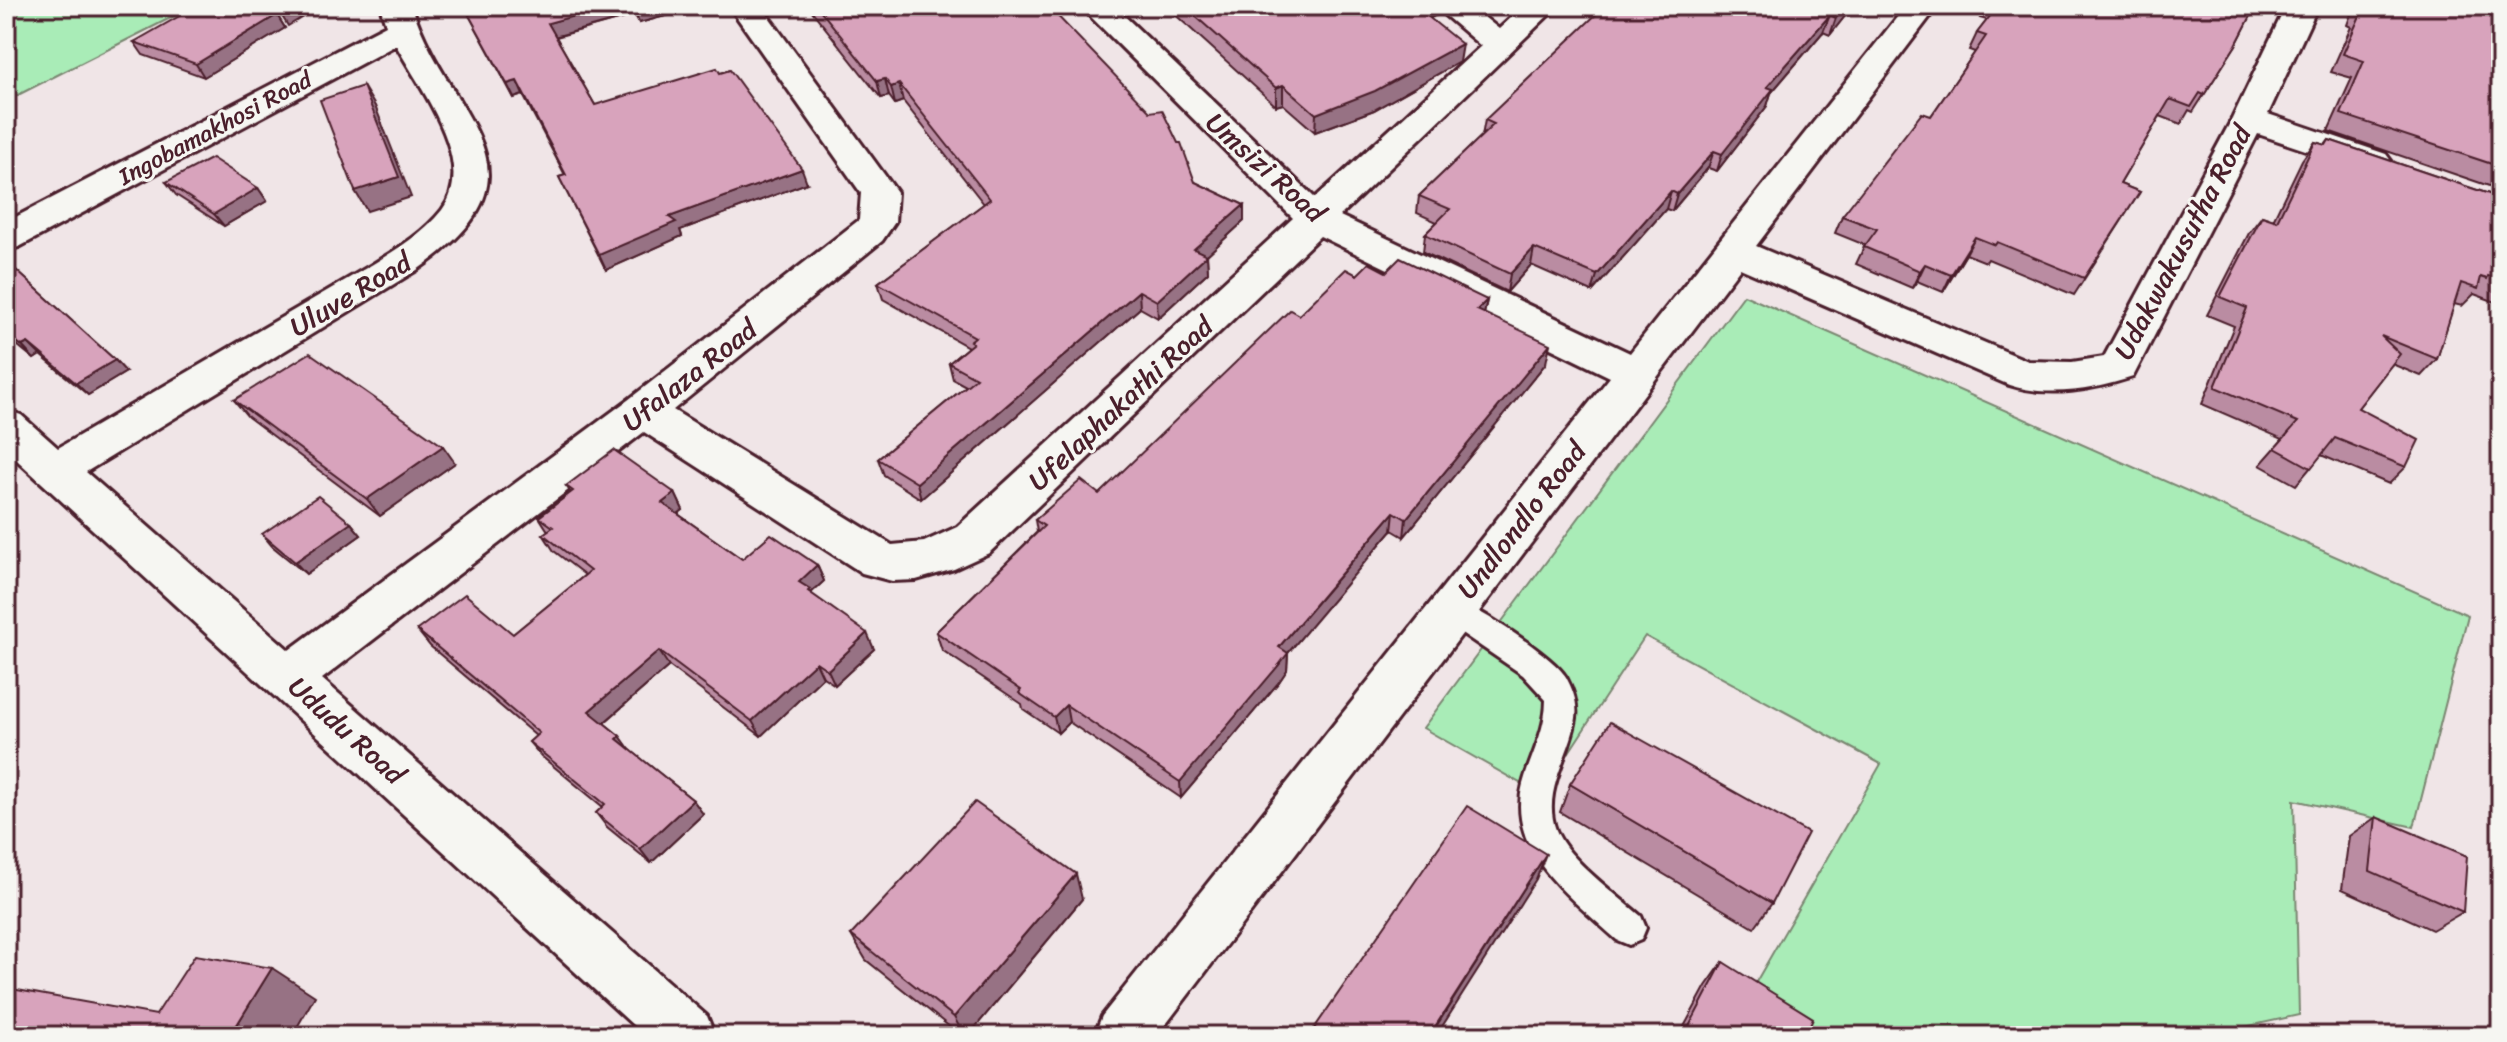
<svg xmlns="http://www.w3.org/2000/svg" width="2507" height="1042" font-family="Sriracha,sans-serif">
<rect width="100%" height="100%" fill="#f0e5e7"/>
<filter id="ink" filterUnits="userSpaceOnUse"><feTurbulence type="fractalNoise" baseFrequency=".0125" numOctaves="2"/><feDisplacementMap in="SourceGraphic" scale="16" xChannelSelector="R" yChannelSelector="G"/><feConvolveMatrix kernelMatrix="1 2 1 2 8 2 1 2 1" color-interpolation-filters="sRGB"/></filter>
<g filter="url(#ink)">
<g fill="#a9ecb7" stroke="#7a8671" stroke-width="2">
<path d="M6,6H194L6,101Z"/>
<path d="M1744,295L2468,615L2414,827L2294,800L2299,1015L2203,1036H1812L1752,989L1881,764L1645,636L1541,795L1423,728Z"/>
</g>
<g fill="none" stroke-linecap="round" stroke-linejoin="round">
<defs>
<path id="lane" d="M1451,598C1476,606 1552,655 1566,677C1573,690 1578,703 1576,718C1571,755 1541,791 1556,830C1567,859 1617,895 1641,916L1646,928L1641,940L1629,945L1617,940C1573,899 1505,852 1523,784C1531,755 1546,730 1546,700L1523,675L1441,619L1436,610L1441,601Z"/>
<path id="street" d="M380,6H412C447,119 561,170 417,270L86,472L289,650L628,400L859,220L861,193L729,6H761L897,192L895,222L882,241L673,410L892,545L924,542L957,527L1293,218L1080,6H1114L1315,198L1481,46L1434,6H1470L1499,29L1524,6H1558L1340,216L1630,353L1906,6H1938L1756,246L2028,361L2072,362L2104,357L2232,119L2286,6H2318L2268,114L2386,154L2392,162L2386,170L2374,173L2258,134L2133,377C2093,390 2050,398 2009,385L1740,268L1157,1036H1094L1102,1016L1610,377L1320,236L989,553L954,569L916,580L892,581L862,573L644,432L322,679L707,1016L715,1036H645L6,450V410L21,415L58,448L373,264C397,249 424,233 442,210C478,163 420,89 396,45L19,247L6,250V222L386,25Z"/>
</defs>
<use href="#lane" stroke="#4a1f2b" stroke-width="6"/>
<use href="#street" stroke="#4a1f2b" stroke-width="6"/>
<use href="#lane" fill="#f6f6f2" fill-rule="evenodd"/>
<use href="#street" fill="#f6f6f2" fill-rule="evenodd"/>
</g>
<g fill="#ba8ca2" stroke="#4a1f2b" stroke-width="2">
<path d="M464,6H678L680,12L639,23L635,15L556,37L595,105L807,183L680,230L682,236L606,270L559,177L565,175L523,95L514,98Z"/>
<path d="M808,6H1048L1195,182L1244,205V221L1207,255L1208,272L1158,318L1140,308L921,499L884,475L878,459L966,386L953,379L949,363L968,347L883,299L878,283L984,204L903,101L895,104L889,96L881,98Z"/>
<path d="M1169,6H1440L1439,14L1430,18L1459,62L1374,110L1315,132L1283,104L1276,106L1169,9Z"/>
<path d="M1853,6L1830,35L1823,32L1771,93L1767,106L1717,171L1708,168L1672,211L1666,209L1592,292L1531,265L1507,292L1423,252L1425,234L1437,222L1417,213L1419,196L1482,136L1485,120Z"/>
<path d="M1979,6H2256L2236,45L2193,112L2189,110L2181,124L2160,116L2120,184L2140,192L2074,295L1988,259L1986,262L1966,254L1943,292L1917,281L1912,288L1856,264L1865,245L1835,233L1842,216L1931,116L1975,52L1969,50L1977,33L1987,20L1980,18L1985,8Z"/>
<path d="M2354,6H2501V190L2328,131L2352,78L2331,72L2351,27L2347,25Z"/>
<path d="M277,15L285,28L204,77L143,55L134,42Z"/>
<path d="M2329,140L2501,198V304L2474,294L2462,306L2454,304L2437,359L2421,376L2392,364L2358,408L2406,467L2389,484L2321,455L2296,485L2260,465L2283,439L2202,404L2234,326L2207,315L2249,233L2262,216L2273,220L2302,160L2315,142L2325,145Z"/>
<path d="M166,182L258,188L267,201L224,226L176,195Z"/>
<path d="M6,261L115,360L126,372L88,395L40,355L34,359L6,336Z"/>
<path d="M1386,272L1487,300L1484,314L1546,363L1404,537L1392,530L1326,606L1288,653L1287,670L1279,682L1181,798L1069,722L1058,733L1023,709L1022,704L942,650L936,632L1037,532L1035,520L1099,494L1299,315L1357,275Z"/>
<path d="M234,400L455,463L380,516L248,417Z"/>
<path d="M566,486L675,493L683,510L678,514L742,559L817,565L824,581L811,593L812,595L874,649L835,685L823,677L761,736L669,666L604,723L620,736L629,749L693,800L703,814L651,863L607,827L596,813L603,807L541,756L529,742L536,736L430,646L417,630L513,634L585,575L554,551L543,534L548,531L539,517L571,493Z"/>
<path d="M351,523L361,535L306,574L272,546L262,534Z"/>
<path d="M1570,784L1772,903L1754,928L1560,812Z"/>
<path d="M2376,817L2463,912L2432,930L2342,889L2349,836Z"/>
<path d="M1082,899L968,1036H961L866,960L851,935Z"/>
<path d="M1723,962L1805,1036H1679L1706,986Z"/>
</g>
<g fill="#977284" stroke="#4a1f2b" stroke-width="2">
<path d="M292,6H321L288,26L280,13Z"/>
<path d="M610,6H631L635,15L554,37L548,23Z"/>
<path d="M645,6H678L680,12L639,23L634,9Z"/>
<path d="M1417,6H1440L1439,14L1414,25L1416,7Z"/>
<path d="M1846,6H1853L1830,35L1836,18Z"/>
<path d="M277,15L285,28L204,77L196,64Z"/>
<path d="M1830,15L1823,32L1771,93L1767,106L1717,171L1722,154L1767,87Z"/>
<path d="M1462,44L1459,62L1374,110L1315,132L1316,114Z"/>
<path d="M885,79L889,96L881,98L877,81Z"/>
<path d="M517,81L523,95L514,98L507,84Z"/>
<path d="M899,84L903,101L895,104L891,87Z"/>
<path d="M1283,85V104L1276,106V88Z"/>
<path d="M363,86L375,106L411,197L367,211L355,191Z"/>
<path d="M1714,151L1708,168L1672,211L1677,194Z"/>
<path d="M802,169L807,183L680,230L682,236L606,270L599,255L669,217Z"/>
<path d="M258,188L267,201L224,226L214,214Z"/>
<path d="M1671,191L1666,209L1592,292L1597,275Z"/>
<path d="M1244,205V221L1195,266L1194,249Z"/>
<path d="M1975,237L1966,254L1943,292L1951,275Z"/>
<path d="M1534,248L1531,265L1507,292L1510,274Z"/>
<path d="M1207,255L1208,272L1158,318L1157,301Z"/>
<path d="M1925,264L1917,281L1912,288L1920,271Z"/>
<path d="M1139,291L1140,308L921,499L917,483Z"/>
<path d="M1487,300L1483,319L1477,310Z"/>
<path d="M28,343L40,355L34,359L22,346Z"/>
<path d="M1550,344L1546,363L1404,537L1406,519Z"/>
<path d="M115,360L126,372L88,395L76,383Z"/>
<path d="M443,446L455,463L380,516L367,499Z"/>
<path d="M675,493L683,510L671,519L662,503Z"/>
<path d="M1394,512L1392,530L1288,653L1287,670L1279,682L1181,798L1180,782L1279,647Z"/>
<path d="M351,523L361,535L306,574L295,562Z"/>
<path d="M817,565L824,581L811,593L817,605L799,582Z"/>
<path d="M867,633L874,649L835,685L828,670Z"/>
<path d="M659,651L669,666L600,726L589,711Z"/>
<path d="M816,662L823,677L761,736L752,721Z"/>
<path d="M1066,705L1069,722L1058,733L1054,717Z"/>
<path d="M620,736L631,751L617,739Z"/>
<path d="M693,800L703,814L651,863L640,849Z"/>
<path d="M1546,854L1536,879L1436,1036H1430Z"/>
<path d="M1076,874L1082,899L968,1036H964L954,1017Z"/>
<path d="M272,968L315,996L292,1036H230Z"/>
</g>
<g fill="#d8a3bc" stroke="#4a1f2b" stroke-width="2">
<path d="M197,6H251L277,15L196,64L134,42Z"/>
<path d="M281,6H292L280,13Z"/>
<path d="M464,6H610L548,23L595,105L717,68L720,73L730,70L802,169L669,217L676,222L599,255L559,177L566,175L517,81L507,84Z"/>
<path d="M817,6H1048L1150,112L1162,110L1178,143H1181L1195,182L1244,205L1194,249L1207,255L1157,301L1139,291L917,483L878,459L976,378L949,363L973,343L970,341L975,337L878,283L990,199L899,84L891,87L885,79L877,81Z"/>
<path d="M1184,6H1417L1416,7L1462,44L1375,91L1316,114L1283,85L1276,88Z"/>
<path d="M1605,6H1846L1836,18L1830,15L1767,87L1773,89L1722,154L1714,151L1677,194L1671,191L1597,275L1534,248L1510,274L1425,234L1450,209L1419,196L1494,124L1485,120Z"/>
<path d="M1998,6H2256L2236,45L2204,95L2200,93L2191,107L2170,99L2120,184L2140,192L2084,278L1997,242L1995,245L1975,237L1951,275L1925,264L1920,271L1864,247L1877,229L1842,216L1922,113L1931,116L1986,36L1977,33Z"/>
<path d="M2359,6H2501V167L2341,114L2364,61L2343,54L2363,9L2359,8Z"/>
<path d="M363,86L399,177L355,191L320,100Z"/>
<path d="M2329,140L2501,198V280L2488,276L2487,279L2481,277L2478,289L2461,283L2437,359L2381,336L2400,354L2358,408L2419,440L2406,467L2335,438L2311,468L2275,448L2298,422L2215,387L2247,308L2220,297L2262,216L2277,221L2315,142L2326,145Z"/>
<path d="M212,158L258,188L214,214L166,182Z"/>
<path d="M1400,258L1487,300L1477,310L1550,344L1406,519L1394,512L1328,589L1279,647L1288,653L1279,665L1180,782L1066,705L1054,717L1019,693L1021,690L936,632L1044,526L1035,520L1081,480L1099,494L1290,310L1299,315L1346,269L1357,275L1369,263L1386,272Z"/>
<path d="M6,261L115,360L76,383L28,343L22,346L6,333Z"/>
<path d="M310,353L443,446L367,499L234,400Z"/>
<path d="M614,450L675,493L662,503L742,559L771,534L817,565L799,582L810,589L808,591L867,633L828,670L816,662L752,721L659,651L589,711L620,736L617,739L693,800L640,849L596,813L605,804L529,742L539,733L417,630L465,594L513,634L590,571L543,534L553,527L539,517L573,491L566,486Z"/>
<path d="M318,496L351,523L295,562L262,534Z"/>
<path d="M1610,722L1808,833L1772,903L1570,784Z"/>
<path d="M975,802L1076,874L954,1017L851,935Z"/>
<path d="M1467,806L1546,854L1431,1033L1435,1036H1309Z"/>
<path d="M2376,817L2467,856L2463,912L2370,871Z"/>
<path d="M195,955L272,968L230,1036H6V988L156,1015Z"/>
<path d="M1723,962L1813,1018L1805,1036H1684Z"/>
</g>
</g>
<g text-anchor="middle" stroke-width="6" stroke-linejoin="round" paint-order="stroke">
<g font-size="24" fill="#4a1f2b" stroke="#f6f6f2">
<text transform="translate(215 128) rotate(-28)" y="8">Ingobamakhosi Road</text>
</g>
<g font-size="28" fill="#4a1f2b" stroke="#f6f6f2">
<text transform="translate(1266 167) rotate(42)" y="10">Umsizi Road</text>
<text transform="translate(2182 242) rotate(-62)" y="10">Udakwakusutha Road</text>
<text transform="translate(350 294) rotate(-31)" y="10">Uluve Road</text>
<text transform="translate(689 375) rotate(-38)" y="10">Ufalaza Road</text>
<text transform="translate(1120 403) rotate(-43)" y="10">Ufelaphakathi Road</text>
<text transform="translate(1521 520) rotate(-52)" y="10">Undlondlo Road</text>
<text transform="translate(347 730) rotate(42)" y="10">Ududu Road</text>
</g>
</g>
<rect width="2507" height="1042" fill="none" stroke="#f6f6f2" stroke-width="32"/>
<rect x="16" y="16" width="2475" height="1010" fill="none" stroke="#4a1f2b" stroke-width="3" filter="url(#ink)"/>
</svg>
